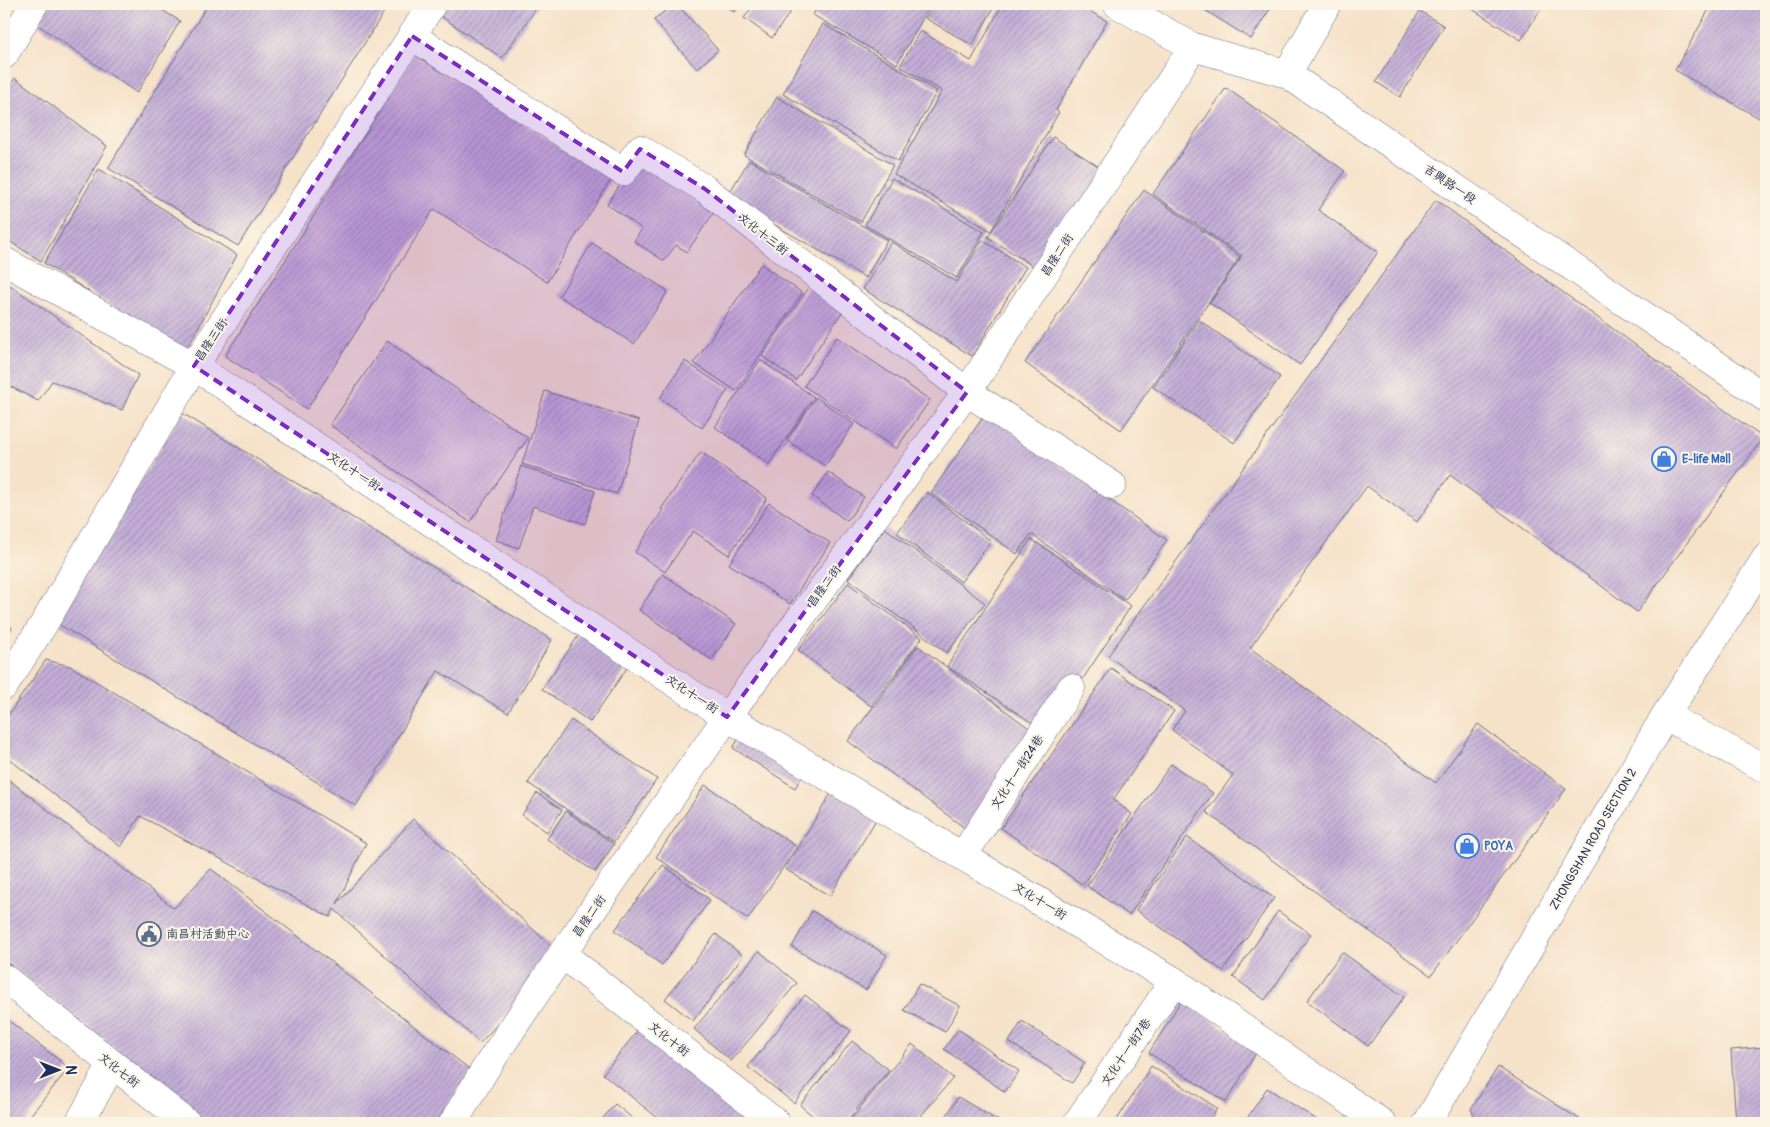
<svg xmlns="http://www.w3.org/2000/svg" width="1770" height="1127" font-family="Pangolin,'LXGW WenKai TC',sans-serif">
<defs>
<pattern id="building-hatch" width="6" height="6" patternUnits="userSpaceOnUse" patternTransform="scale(1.25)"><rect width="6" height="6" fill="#c5afd8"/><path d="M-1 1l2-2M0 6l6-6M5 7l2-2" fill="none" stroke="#9f8fb2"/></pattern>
</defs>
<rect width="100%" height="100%" fill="#fcf5e5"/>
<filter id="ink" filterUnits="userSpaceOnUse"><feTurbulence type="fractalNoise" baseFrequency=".02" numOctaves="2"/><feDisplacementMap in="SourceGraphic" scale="10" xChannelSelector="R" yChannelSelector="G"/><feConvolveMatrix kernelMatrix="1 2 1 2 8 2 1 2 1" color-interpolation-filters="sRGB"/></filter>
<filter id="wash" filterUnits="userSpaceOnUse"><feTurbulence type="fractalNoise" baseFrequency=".0096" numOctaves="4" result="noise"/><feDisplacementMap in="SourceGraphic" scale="20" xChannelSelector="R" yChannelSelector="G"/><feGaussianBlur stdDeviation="1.12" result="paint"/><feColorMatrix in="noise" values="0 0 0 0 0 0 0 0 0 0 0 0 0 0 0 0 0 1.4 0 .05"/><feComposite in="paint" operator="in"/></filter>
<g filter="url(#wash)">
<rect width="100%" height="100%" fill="#f6e2c9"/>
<g id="blocks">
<g fill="url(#building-hatch)">
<path d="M50,4H152L180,21L137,93L38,25Z"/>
<path d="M173,4H183L180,8Z"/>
<path d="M208,4H389L238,246L108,168Z"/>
<path d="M431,4H539L502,58L429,8Z"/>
<path d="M673,4H677L718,50L697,69L654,20Z"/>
<path d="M722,4H739L734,12Z"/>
<path d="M754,4H786L793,8L772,38L744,18Z"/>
<path d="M819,4H931L897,64L813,15Z"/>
<path d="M934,4H996L972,45L925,18Z"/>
<path d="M1003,4H1077L1107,21L1056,110L1059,112L991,231L894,174L942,91L900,66L920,31L971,61Z"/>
<path d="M1195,4H1273L1251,39Z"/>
<path d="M1464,4H1544L1521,40Z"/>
<path d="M1712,4H1766V122L1675,70Z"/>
<path d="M1420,11L1444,26L1400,97L1376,82Z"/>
<path d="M823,24L937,91L898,161L783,94Z"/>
<path d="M415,55L611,180L547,282L434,209L307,409L225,356Z"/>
<path d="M15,78L107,146L41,261L4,238V96Z"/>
<path d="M1226,88L1345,171L1318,210L1378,252L1300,365L1210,303L1242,256L1153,194Z"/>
<path d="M777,97L893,165L861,222L744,155Z"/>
<path d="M1053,137L1107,172L1042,272L988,237Z"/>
<path d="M640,156L716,209L687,252L676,245L664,261L634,241L642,229L607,204Z"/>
<path d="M749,160L887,240L866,278L727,197Z"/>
<path d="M99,169L237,255L185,352L44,263Z"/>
<path d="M892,178L984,232L957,278L865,225Z"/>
<path d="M1144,190L1240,257L1121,430L1025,363Z"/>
<path d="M1436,200L1763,438L1637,612L1450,475L1417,522L1367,486L1250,648L1436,783L1478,724L1566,789L1431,976L1206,812L1233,775L1172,730L1185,711L1108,656Z"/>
<path d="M982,240L1026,267L972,356L863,289L891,242L957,282Z"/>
<path d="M592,243L668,291L634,344L559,296Z"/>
<path d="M761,264L802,293L736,391L694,363Z"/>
<path d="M4,281L138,375L122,410L52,381L38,401L4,383Z"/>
<path d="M812,282L847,305L796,380L762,356Z"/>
<path d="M1199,320L1280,377L1234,443L1153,387Z"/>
<path d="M837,337L930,400L896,449L804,386Z"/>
<path d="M387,341L528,438L470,522L330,425Z"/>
<path d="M760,360L814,397L769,464L715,427Z"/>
<path d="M685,361L728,390L702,428L660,398Z"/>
<path d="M545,391L639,421L617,494L522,464Z"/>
<path d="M816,397L854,424L825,466L787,440Z"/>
<path d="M997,397L1042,453L1167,540L1125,600L1031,534L1017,554L931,493Z"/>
<path d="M182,413L552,640L508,713L438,671L356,806L55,622Z"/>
<path d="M701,452L767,498L729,555L693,531L665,572L635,552L663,510L661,509Z"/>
<path d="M521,466L595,491L585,524L533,506L519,548L496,540Z"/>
<path d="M828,472L864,497L847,521L812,496Z"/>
<path d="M927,492L991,541L961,582L897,533Z"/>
<path d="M769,503L830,543L790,604L729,564Z"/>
<path d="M885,528L985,603L947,653L848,579Z"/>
<path d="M1031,539L1131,606L1047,733L947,666Z"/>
<path d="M663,574L736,624L712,660L639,610Z"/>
<path d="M848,583L922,638L871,706L798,650Z"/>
<path d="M4,624L12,628L4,641Z"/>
<path d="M585,626L633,659L590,722L542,689Z"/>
<path d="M918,646L1037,734L966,829L848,741Z"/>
<path d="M46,660L70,666L366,843L337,904L413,819L561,955L480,1043L334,909L330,917L140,816L121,847L4,755V721Z"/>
<path d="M1111,668L1174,711L1113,800L1132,814L1083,885L1001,828Z"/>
<path d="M571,720L657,779L614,842L528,783Z"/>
<path d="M748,724L810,764L795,788L733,748Z"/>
<path d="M1171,764L1213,793L1129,915L1087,886Z"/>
<path d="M4,776L174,908L211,869L472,1071L436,1123H210L4,960Z"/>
<path d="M705,785L797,847L748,919L656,857Z"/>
<path d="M833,790L877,818L830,896L785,869Z"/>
<path d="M537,793L562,810L547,832L522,815Z"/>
<path d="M566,811L614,844L595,872L547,839Z"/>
<path d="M1187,837L1274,898L1223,971L1136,910Z"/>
<path d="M663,865L710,900L662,965L615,930Z"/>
<path d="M812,911L887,955L866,990L792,947Z"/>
<path d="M1278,911L1311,934L1265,1000L1233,977Z"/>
<path d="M716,934L743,956L693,1021L665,999Z"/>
<path d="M759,951L797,983L731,1061L694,1029Z"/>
<path d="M1342,952L1404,997L1368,1046L1307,1001Z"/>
<path d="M919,984L960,1006L945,1032L904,1010Z"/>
<path d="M805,995L851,1031L794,1103L748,1067Z"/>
<path d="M1181,1001L1258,1050L1226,1102L1149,1053Z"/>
<path d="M4,1017L69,1068L24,1123H4Z"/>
<path d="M1022,1021L1085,1063L1072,1083L1009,1042Z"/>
<path d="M639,1029L754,1123H664L603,1074Z"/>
<path d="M958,1029L1019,1071L1005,1092L944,1049Z"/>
<path d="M852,1041L889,1070L845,1123H821L800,1105Z"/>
<path d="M912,1044L953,1078L915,1123H848Z"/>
<path d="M1766,1047V1123H1736L1731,1050Z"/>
<path d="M1151,1066L1217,1108L1208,1123H1115Z"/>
<path d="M1498,1067L1579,1119L1583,1123H1477L1471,1109Z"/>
<path d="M1267,1088L1322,1123H1244Z"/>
<path d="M958,1097L1002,1123H942Z"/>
<path d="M615,1104L638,1123H599Z"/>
</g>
</g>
</g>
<g filter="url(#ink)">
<use href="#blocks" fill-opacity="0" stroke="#686e83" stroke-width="1"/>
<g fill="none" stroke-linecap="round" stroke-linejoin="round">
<defs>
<g id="minor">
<path d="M412,36L623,172L640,149L705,189L967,392L1112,485"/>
<path d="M4,55L34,4"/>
<path d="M1287,74L1327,4"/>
<path d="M4,261L194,366L727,717L1174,981L1382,1123"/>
<path d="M4,686L45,622L194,366L412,36L432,4"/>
<path d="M963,856L1071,688"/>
<path d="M562,954L776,1123"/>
<path d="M4,978L187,1123"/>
<path d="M79,1123L112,1065"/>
<path d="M453,1123L484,1071L562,954L727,717L967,392L1193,47"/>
<path d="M1077,1123L1174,981"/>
</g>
<g id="tertiary">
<path d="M1117,4L1193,47L1287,74L1766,398"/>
<path d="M1427,1123L1665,716L1766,558"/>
</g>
<path id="primary" d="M1665,716L1766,769"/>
</defs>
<use href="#minor" stroke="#686e83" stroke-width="29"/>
<use href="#tertiary" stroke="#686e83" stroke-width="29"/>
<use href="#primary" stroke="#686e83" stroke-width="29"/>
<use href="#minor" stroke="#fff" stroke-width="28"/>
<use href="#tertiary" stroke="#fff" stroke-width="28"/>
<use href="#primary" stroke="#fff" stroke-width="28"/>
</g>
</g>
<path fill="#7b2cbf" fill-opacity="0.2" stroke="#7b2cbf" stroke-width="4" stroke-dasharray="10 6" stroke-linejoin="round" d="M412,36L623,172L640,149L705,189L967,392L727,717L194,366Z"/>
<defs>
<symbol id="shop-ring" viewBox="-11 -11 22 22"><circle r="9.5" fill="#fcf5e5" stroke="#3f7fe0" stroke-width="1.5"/><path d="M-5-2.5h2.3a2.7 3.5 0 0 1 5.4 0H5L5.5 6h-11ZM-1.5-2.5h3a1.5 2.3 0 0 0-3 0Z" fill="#3f7fe0"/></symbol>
<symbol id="civic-ring" viewBox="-11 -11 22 22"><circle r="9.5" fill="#fcf5e5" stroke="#5c6f8a" stroke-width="1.5"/><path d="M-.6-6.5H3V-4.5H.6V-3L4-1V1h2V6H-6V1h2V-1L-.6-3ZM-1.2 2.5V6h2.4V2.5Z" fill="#5c6f8a"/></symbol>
</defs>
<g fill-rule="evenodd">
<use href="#shop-ring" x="1650" y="445" width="28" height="28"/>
<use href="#shop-ring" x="1453" y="832" width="28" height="28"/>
<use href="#civic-ring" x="135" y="920" width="28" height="28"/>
</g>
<g text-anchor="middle" stroke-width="4" stroke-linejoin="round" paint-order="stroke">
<g font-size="12" fill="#1b2f5e" stroke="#fcf5e5">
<text transform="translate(1450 184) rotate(34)" y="4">吉興路一段</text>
<text transform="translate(763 234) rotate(38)" y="4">文化十三街</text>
<text transform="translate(1057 255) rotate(-57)" y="4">昌隆二街</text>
<text transform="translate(211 340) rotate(-56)" y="4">昌隆三街</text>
<text transform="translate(354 471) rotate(33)" y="4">文化十一街</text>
<text transform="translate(824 586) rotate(-54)" y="4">昌隆二街</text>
<text transform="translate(692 694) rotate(33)" y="4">文化十一街</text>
<text transform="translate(1017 772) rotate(-57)" y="4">文化十一街24巷</text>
<text transform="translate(1593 839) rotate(-60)" y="4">ZHONGSHAN ROAD SECTION 2</text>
<text transform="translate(1040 901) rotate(31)" y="4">文化十一街</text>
<text transform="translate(589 916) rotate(-55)" y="4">昌隆二街</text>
<text transform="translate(669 1039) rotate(38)" y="4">文化十街</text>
<text transform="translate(1126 1052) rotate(-56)" y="4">文化十一街7巷</text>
<text transform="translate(119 1070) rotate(38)" y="4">文化七街</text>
</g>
<g font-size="12" font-weight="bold" fill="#366cbe" stroke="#fcf5e5" text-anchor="start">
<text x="1682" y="463">E-life Mall</text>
<text x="1484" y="850">POYA</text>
</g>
<g font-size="12" font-weight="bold" fill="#4e5e75" stroke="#fcf5e5" text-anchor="start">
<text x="166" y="938">南昌村活動中心</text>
</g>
</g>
<rect width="1770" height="1127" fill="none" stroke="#fcf5e5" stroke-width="20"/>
<g transform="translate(58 1070) rotate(90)" stroke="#fcf5e5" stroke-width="4" paint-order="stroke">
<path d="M0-4L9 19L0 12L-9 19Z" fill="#1b2f5e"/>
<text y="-8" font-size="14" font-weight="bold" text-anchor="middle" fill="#1b2f5e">N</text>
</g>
</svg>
